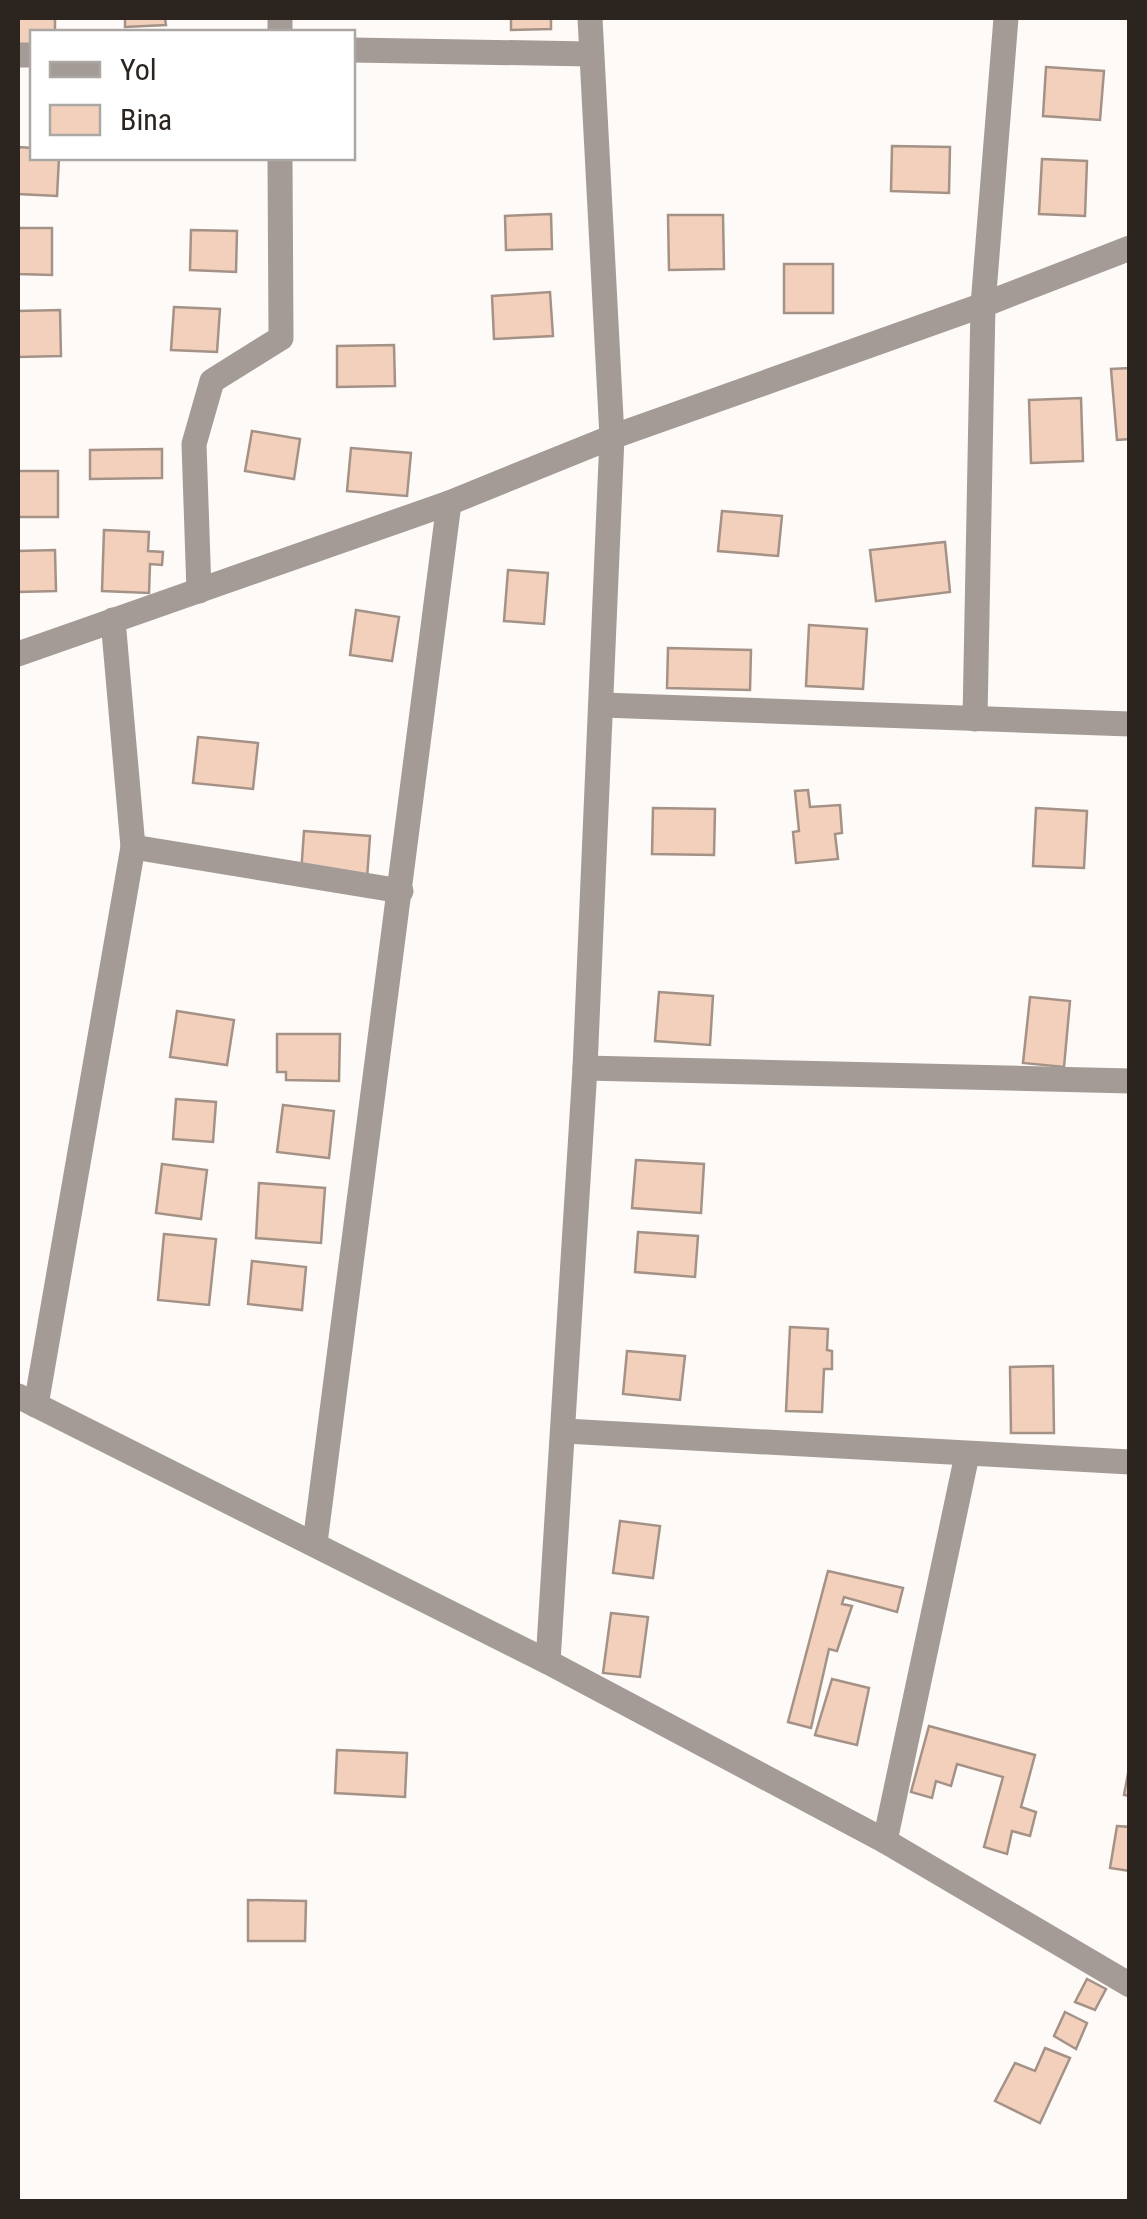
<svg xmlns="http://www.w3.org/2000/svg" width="1147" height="2219" font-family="'Roboto Condensed',sans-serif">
<rect width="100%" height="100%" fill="#fefaf8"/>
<g fill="#f3d0bb" stroke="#a59287" stroke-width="2.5">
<path d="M18,18H55V32H32V46H18Z"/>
<path d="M125,18H165L166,25L125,27Z"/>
<path d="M511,18H551V29L511,30Z"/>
<path d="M1046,67L1104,71L1100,120L1043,116Z"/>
<path d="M892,146L950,147L949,193L891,191Z"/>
<path d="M18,147L32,148V158H59L57,196L18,194Z"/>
<path d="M1042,159L1087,161L1085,216L1039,214Z"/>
<path d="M551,214L552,249L506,250L505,216Z"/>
<path d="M668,215H723L724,269L669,270Z"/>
<path d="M18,228H52V275L18,274Z"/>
<path d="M191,230L237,231L236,272L190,270Z"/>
<rect x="784" y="264" width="49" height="49"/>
<path d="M550,292L553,336L494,339L492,296Z"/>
<path d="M174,307L220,309L217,352L171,350Z"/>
<path d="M60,310L61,356L18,357V311Z"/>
<path d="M394,345L395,386L337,387V346Z"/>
<path d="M1130,368V439L1117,440L1111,369Z"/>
<path d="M1081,398L1083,461L1031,463L1029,400Z"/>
<path d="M252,431L300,439L294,479L245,471Z"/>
<path d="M351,448L411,453L407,496L347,491Z"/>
<path d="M162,449V478L90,479V450Z"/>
<rect x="18" y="471" width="40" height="46"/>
<path d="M722,511L782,516L778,556L718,551Z"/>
<path d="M104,530L149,532L148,551L163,552L162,565L150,564L149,593L102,591Z"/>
<path d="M945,542L950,592L876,601L870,550Z"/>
<path d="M55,550L56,591L18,592V551Z"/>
<path d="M508,570L548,573L544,624L504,621Z"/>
<path d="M356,610L399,617L392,661L350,655Z"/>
<path d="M809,625L867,629L863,689L806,686Z"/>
<path d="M668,648L751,650L750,690L667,688Z"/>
<path d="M198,737L258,743L253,789L193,783Z"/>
<path d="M808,790L810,807L840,805L842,833L835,834L838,859L796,863L793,832L799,831L795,791Z"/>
<path d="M653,808L715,809L714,855L652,854Z"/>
<path d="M1036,808L1087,811L1084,868L1033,866Z"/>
<path d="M304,831L370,836L367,879L301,874Z"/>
<path d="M659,992L713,996L710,1045L655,1041Z"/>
<path d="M1030,997L1070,1001L1064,1067L1023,1063Z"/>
<path d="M177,1011L234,1020L227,1065L170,1057Z"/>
<path d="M277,1034H340L339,1081L286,1080V1072H277Z"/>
<path d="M176,1099L216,1102L213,1142L173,1139Z"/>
<path d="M283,1105L334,1111L329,1158L277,1152Z"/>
<path d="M636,1160L704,1164L701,1213L632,1208Z"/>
<path d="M162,1164L207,1170L201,1219L156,1213Z"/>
<path d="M259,1183L325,1188L321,1243L256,1238Z"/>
<path d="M638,1232L698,1236L695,1277L635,1272Z"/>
<path d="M164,1234L216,1239L209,1305L158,1300Z"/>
<path d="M252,1261L306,1267L302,1310L248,1304Z"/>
<path d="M790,1327L828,1329L827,1350L832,1351V1369H824L822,1412L786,1411Z"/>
<path d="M627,1351L685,1356L680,1400L623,1394Z"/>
<path d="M1053,1366L1054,1433H1011L1010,1367Z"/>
<path d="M620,1521L660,1526L653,1578L613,1573Z"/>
<path d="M828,1571L903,1588L897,1612L844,1597L842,1604L852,1606L837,1651L829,1649L811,1728L788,1722Z"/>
<path d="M611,1613L648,1617L640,1677L603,1673Z"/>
<path d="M832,1679L869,1688L857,1745L815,1735Z"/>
<path d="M929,1726L1035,1755L1021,1807L1036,1812L1030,1836L1012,1831L1007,1854L984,1847L1003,1777L957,1764L951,1786L936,1781L932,1798L911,1792Z"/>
<path d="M337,1750L407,1753L405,1797L335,1793Z"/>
<path d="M1130,1763V1796L1124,1795Z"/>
<path d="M1117,1826L1130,1827V1871L1110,1868Z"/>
<path d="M248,1900L306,1901L305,1941H248Z"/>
<path d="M1087,1979L1106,1989L1095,2010L1075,2002Z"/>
<path d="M1065,2012L1087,2023L1076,2049L1054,2036Z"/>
<path d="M1045,2048L1070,2058L1040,2123L995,2101L1015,2063L1035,2071Z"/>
</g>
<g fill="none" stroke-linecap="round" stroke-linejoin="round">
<g stroke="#a49b96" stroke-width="25">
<path d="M280,32V18"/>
<path d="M352,50L590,54"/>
<path d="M18,55H32"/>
<path d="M199,591L194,444L212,381L281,338L280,158"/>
<path d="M18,654L449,503L612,437L983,305L1130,248"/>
<path d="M602,705L1130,724"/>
<path d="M975,719L983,305L1006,18"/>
<path d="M133,847L401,891"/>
<path d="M585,1068L1130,1081"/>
<path d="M18,1396L548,1662L885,1841L1130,1985"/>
<path d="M36,1405L133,847L113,620"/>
<path d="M565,1431L1130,1462"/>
<path d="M315,1543L449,503"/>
<path d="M548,1662L585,1068L612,437L590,18"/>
<path d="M885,1841L967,1455"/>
</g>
</g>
<rect width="1147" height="2219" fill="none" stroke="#2b241f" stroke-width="40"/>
<rect x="30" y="30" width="325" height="130" fill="#ffffff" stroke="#aaa7a5" stroke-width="2.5"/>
<rect x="50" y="62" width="50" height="15" fill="#a49b96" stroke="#aaa7a5" stroke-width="2.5"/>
<text x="120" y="80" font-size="30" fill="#2b241f">Yol</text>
<rect x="50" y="105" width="50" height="30" fill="#f3d0bb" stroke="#aaa7a5" stroke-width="2.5"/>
<text x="120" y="130" font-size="30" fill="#2b241f">Bina</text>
</svg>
